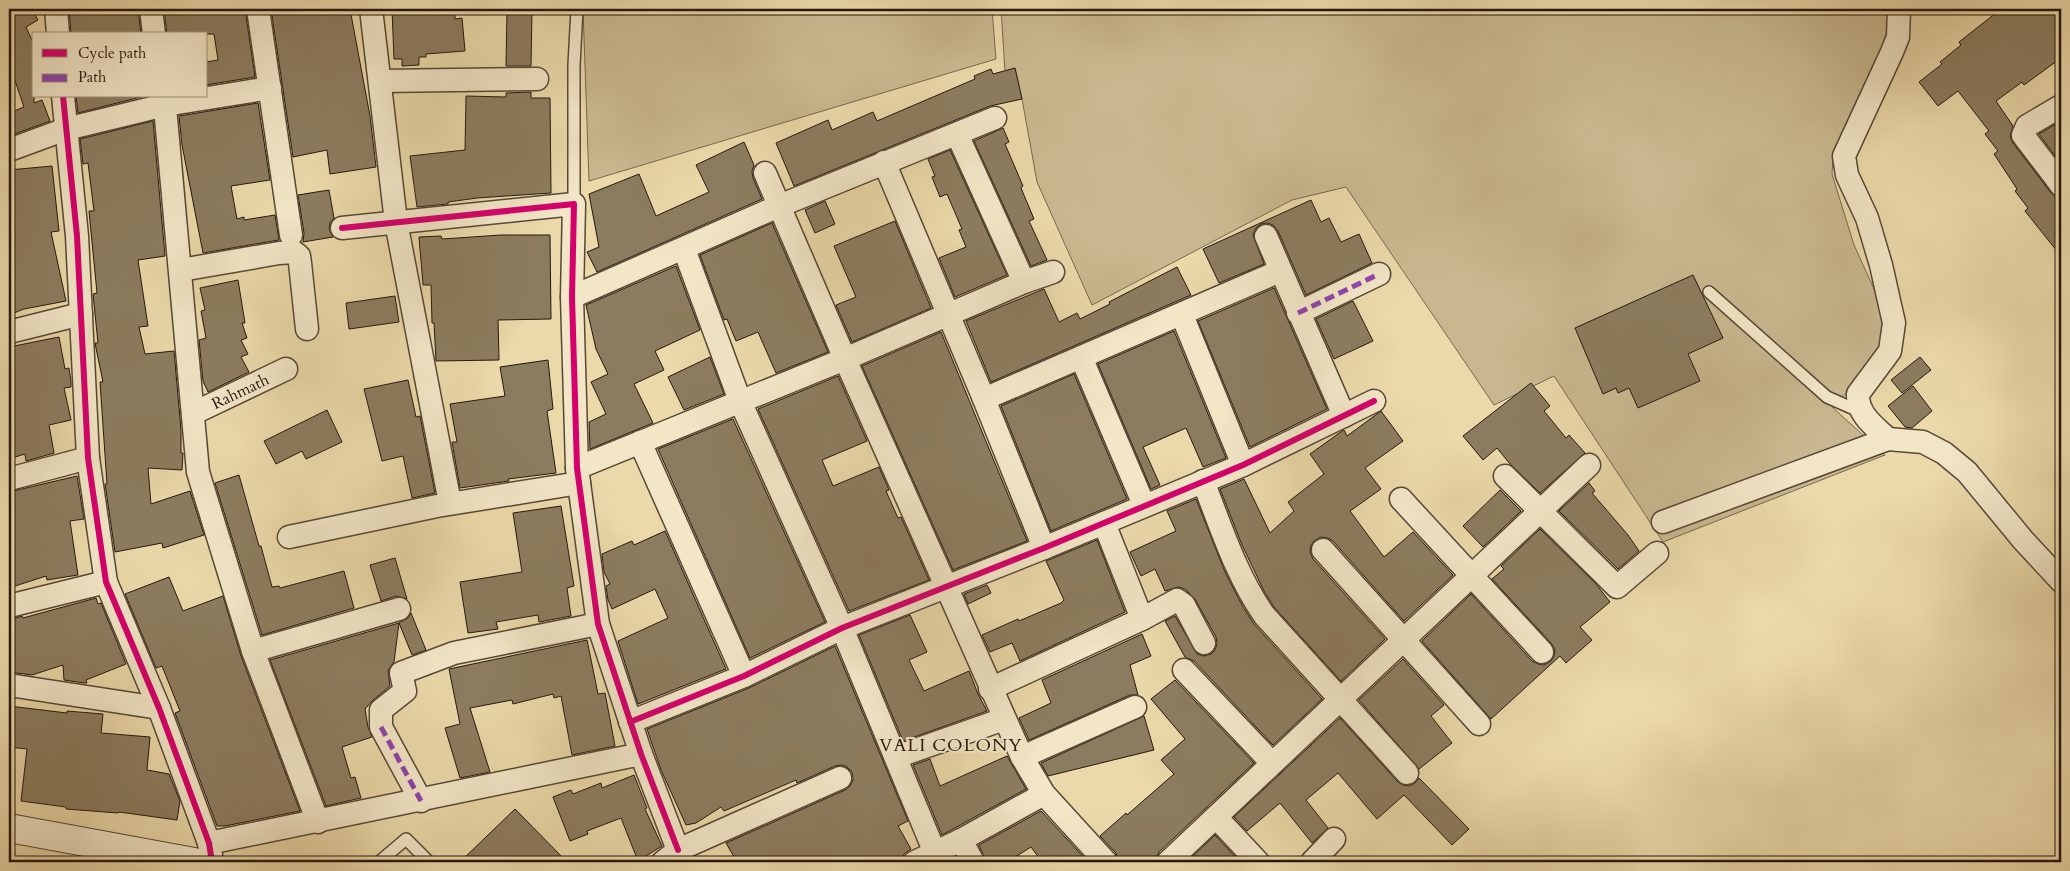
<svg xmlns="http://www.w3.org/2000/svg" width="2070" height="871" font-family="Cardo,serif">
<rect width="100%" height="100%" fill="#ebd9a9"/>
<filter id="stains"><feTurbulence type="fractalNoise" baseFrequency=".004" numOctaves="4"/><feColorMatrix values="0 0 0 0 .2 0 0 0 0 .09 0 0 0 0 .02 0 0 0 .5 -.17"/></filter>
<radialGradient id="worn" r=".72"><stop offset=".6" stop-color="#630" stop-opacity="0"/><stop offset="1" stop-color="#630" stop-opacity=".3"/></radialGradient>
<g fill="#c9b88f" stroke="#77684f">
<path d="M583,9H992L996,59L589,181Z"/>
<path d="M1001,9H1893L1888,45L1833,157L1832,174L1854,245L1884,311L1885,342L1865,375L1832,407L1885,455L1663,542L1554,376L1494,405L1346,187L1292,200L1092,305L1037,182L1022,99L1015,69L1005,71Z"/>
</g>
<g fill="#8c7c5f" stroke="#25170f">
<path d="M22,9H32L38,20L26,27L34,45V103L42,100L50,121L9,136V113L24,107L9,63V16Z"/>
<path d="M69,9H138L141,34H71Z"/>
<path d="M164,9H245L255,77L206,85V62L218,60L214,34H167Z"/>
<path d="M271,9H350L370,116L376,167L330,174L327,150L293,157Z"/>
<path d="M392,9H455V19L462,18L465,51L426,54V57H419V65L402,66V59H394Z"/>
<path d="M507,9H532L531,66H506Z"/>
<path d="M2001,9H2061V58L2024,85L2022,82L1996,101L2013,126L2010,136L2013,143L2051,193L2056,197L2061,198V256L2025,211L2028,208L2015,191L2017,189L1994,154L1998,151L1985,134L1989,131L1958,91L1938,106L1919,82L1942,64L1940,62L1961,45L1959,42Z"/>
<path d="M1015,68L1022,99L990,106L794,186L776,143L828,120L832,130L873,112L877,121L975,79L974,76L991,69L993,74Z"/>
<path d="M531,92V98H550L551,193L477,198L448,202V204L417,207L410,156L465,150L466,96L506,97V93Z"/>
<path d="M76,96H145L78,113Z"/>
<path d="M258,103L270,180L231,186L237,219L244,217V220L275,215L279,240L203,253L182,145L179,116Z"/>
<path d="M153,121L165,256L138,260L148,326L139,327L145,354L174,351L181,430V453H183L182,470L148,468L151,504L190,491L204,535L163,548L162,543L115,552L105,484H107L100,382H103L96,348L95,343H98L93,294L97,293L89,211H94L88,163L83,164L80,139Z"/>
<path d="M2061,121V164L2039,134Z"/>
<path d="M1003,128L1009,142L1005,144L1023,186L1021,188L1034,219L1029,221L1047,260L1031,266L974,141Z"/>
<path d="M744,142L754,165L752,171L753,178L762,199L597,272L587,252L599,247L589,194L639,174L656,216L709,192L696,165Z"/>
<path d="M950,150L1007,275L955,297L939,258L966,247L959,230L962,229L947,194L940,197L932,177L935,176L928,159Z"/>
<path d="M52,166L59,231L51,232L66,301L24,309L9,315V170Z"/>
<path d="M329,190L334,218L330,223L329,229L333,237L303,242L304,233L298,195Z"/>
<path d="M1311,200L1321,222L1329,218L1341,242L1359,234L1372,263L1306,295L1278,231L1273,225L1267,223L1261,224L1256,228L1253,235L1264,264L1219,283L1203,249Z"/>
<path d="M825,201L835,224L815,233L805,210Z"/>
<path d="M895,221L931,308L852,342L836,305L856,297L834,246Z"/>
<path d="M772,223L828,352L776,373L758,332L736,341L727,319L724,320L700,255Z"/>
<path d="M501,235H550L551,319L498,320L499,360L436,361L434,323H432L431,285H423L419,237L441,236L442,239Z"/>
<path d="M676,266L700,330L655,351L664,370L634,384L653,423L590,449L589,422L606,414L591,382L608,374L596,349L586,305Z"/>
<path d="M1177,267L1191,295L991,382L966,321L1044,289L1059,322L1077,313L1080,319L1110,304L1109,302Z"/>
<path d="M1693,275L1723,338L1688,354L1700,381L1638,408L1629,388L1618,393L1616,388L1603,394L1575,328Z"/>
<path d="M238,280L245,323H242L247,338L241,340L248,354L241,357L249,372L208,392L203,381L199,340L206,338L201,311L205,310L200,288Z"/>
<path d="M1274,288L1327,409L1250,447L1198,321Z"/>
<path d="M395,296L399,322L349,329L346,303Z"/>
<path d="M1353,301L1373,341L1334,359L1316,319Z"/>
<path d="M1174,331L1226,458L1203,467L1186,428L1143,447L1160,485L1151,489L1098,364Z"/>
<path d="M941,332L1027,541L953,570L862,366Z"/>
<path d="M59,337L65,369L69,368L71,382V387L64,388L71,420L49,425L54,453L26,461L25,454L9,459V347Z"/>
<path d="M710,357L724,394L684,410L668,377Z"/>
<path d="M1920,357L1931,370L1902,393L1891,380Z"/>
<path d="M548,360L553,409L547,411L556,473L508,479L509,481L460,488L452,442H457L450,404L505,396L500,367Z"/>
<path d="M1074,374L1127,499L1051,531L1001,406Z"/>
<path d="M838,376L867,441L822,460L833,486L879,467L889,490L886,491L898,518L901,517L929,580L849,611L758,409Z"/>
<path d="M408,380L416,417L420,416L435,493L412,498L403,456L382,461L364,389Z"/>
<path d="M1531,383L1550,406L1544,411L1566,438L1569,435L1585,453L1540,493L1510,464L1497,448L1483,460L1463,436Z"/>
<path d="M1913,386L1932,411L1912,428L1905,427L1888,406Z"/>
<path d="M327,410L342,442L306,459L302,451L276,464L264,441Z"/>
<path d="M1381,411L1403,441L1365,468L1381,489L1350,511L1384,557L1413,532L1453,575L1404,621L1333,541L1328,538L1321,537L1314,541L1311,545L1310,552L1313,559L1385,639L1341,681L1274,607L1265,593L1242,545L1220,489L1244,479L1270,533L1294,511L1288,502L1324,474L1310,454L1342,431L1344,430L1347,436Z"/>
<path d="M733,419L825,622L750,658L658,449Z"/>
<path d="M239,475L259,546H261L272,587L279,586L280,588L344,571L354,608L262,635L215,483Z"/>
<path d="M77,476L84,519L70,521L78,575L47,580L46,576L9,588V492Z"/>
<path d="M1589,483L1595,491L1592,493L1628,535L1639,551L1618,569L1559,511Z"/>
<path d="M1500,490L1521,511L1483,547L1463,526Z"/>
<path d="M1196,499L1225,572L1243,607L1254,624L1322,699L1273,745L1194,661L1185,657L1165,621L1175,616L1197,654L1203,656L1211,654L1215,650L1217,644L1216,637L1195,599L1185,589L1178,587L1165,591L1155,569L1141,576L1130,552L1176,531L1167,511Z"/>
<path d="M561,506L574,586L567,588L571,616L539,622L538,615L496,622L498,629L468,633L460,582L522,572L513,513Z"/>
<path d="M1540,529L1596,584L1610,602L1580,627L1592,640L1566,663L1560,656L1491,719L1422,641L1471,594L1532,661L1538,664L1544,665L1551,661L1554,656L1555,650L1552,644L1492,579L1504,569L1501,566Z"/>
<path d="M665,531L726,669L638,704L618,641L668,618L655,589L612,609L608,600L606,586L610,584L604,572L602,554L632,541L634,545Z"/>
<path d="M1097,540L1125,612L1020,661L1012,643L990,652L982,635L1018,619L1019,621L1061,603L1064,600L1046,561Z"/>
<path d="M395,558L407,599L396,596L381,601L370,565Z"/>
<path d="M169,577L183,611L223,596L241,656L300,811L225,826H217L175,713L180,711L162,666L156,668L125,594Z"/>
<path d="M987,585L991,593L968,604L964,594Z"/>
<path d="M96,598L98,604L101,603L126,664L86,680L87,683H84L64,680L63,665L32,675L9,672V620L22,616L23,618Z"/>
<path d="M411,613L426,650L412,655L399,623L408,618Z"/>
<path d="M910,615L927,652L909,660L924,691L969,671L978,694L987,711L903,741L859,635Z"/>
<path d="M399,623L394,662L388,670L390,686L373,700L365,709L368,727L372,737L342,747L351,778L355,777L361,798L326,806L270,660Z"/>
<path d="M1142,634L1151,656L1130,665L1138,695H1130L1029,740L1019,718L1051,703L1042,680Z"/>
<path d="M587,640L598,694L605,693L615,746L572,755L561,696L554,698L553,694L513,704L512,700L470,708L490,772L460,778L445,728L460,724L449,669Z"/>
<path d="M835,646L908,821L898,826L911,849L904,854L902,862H737L726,843L845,790L850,786L853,780L852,772L847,767L842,765L835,766L797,783L796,780L724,811L721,807L696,823L686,825L661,770L647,729L749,688Z"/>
<path d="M1403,659L1444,705L1431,716L1452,743L1419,769L1359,700Z"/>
<path d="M1175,680L1254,763L1159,852L1155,862H1119L1116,853L1100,836L1126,813L1127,815L1174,774L1161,760L1185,739L1151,699Z"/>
<path d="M9,706L67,713V711L103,714L101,733L150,737L147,770L169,774L180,801L177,820L119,812L118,813L66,809V807L21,801L27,749L9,747Z"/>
<path d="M1144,716L1154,750L1048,776L1041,763Z"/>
<path d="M1340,718L1398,782L1403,785L1409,786L1415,783L1419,778L1469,829L1452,845L1404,795L1377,819L1338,773L1306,800L1328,828L1312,843L1280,803L1247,831L1234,817Z"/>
<path d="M1007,756L1026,789L942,835L913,765L930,759L940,786Z"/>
<path d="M634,775L647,808L645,809L662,846L638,861L621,818L587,831L588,834L570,841L553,797L571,790L573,794L601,783L602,788Z"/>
<path d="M515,809L567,862H460Z"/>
<path d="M1041,811L1088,862H1042L1031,847L1007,862H986L979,845Z"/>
<path d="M1215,835L1240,862H1187Z"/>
</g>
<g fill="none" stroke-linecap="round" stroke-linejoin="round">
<defs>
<g id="service">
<path d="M574,204V65L577,9"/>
<path d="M1709,292L1827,397L1861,412"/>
<path d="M379,862L406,839L429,862"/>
</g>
<g id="minor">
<path d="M56,9L58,34"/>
<path d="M151,9L154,34"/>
<path d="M258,9L291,235"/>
<path d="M371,9L396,222L450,503"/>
<path d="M380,81L537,79"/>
<path d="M63,96L77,236L88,458L106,582L159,708L209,843L212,862"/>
<path d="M164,96L198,472L253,651L318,822"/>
<path d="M2061,106L2027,126L2023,135L2061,185"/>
<path d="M957,134L1024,282"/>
<path d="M9,150L66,129L165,105L270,88"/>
<path d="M884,162L984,399L1044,548"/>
<path d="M765,173L845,359L1022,757L1044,794L1106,862"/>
<path d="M342,228L574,204L572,297L577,468L598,624L641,754L678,850"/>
<path d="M1266,236L1344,416"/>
<path d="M684,249L740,401L842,628L935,853"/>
<path d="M181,270L279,253L294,252L299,256L300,263L307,329"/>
<path d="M572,297L779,206L995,118"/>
<path d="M1298,313L1379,274"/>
<path d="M1182,315L1243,465"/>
<path d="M9,332L81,314"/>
<path d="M1081,357L1144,505"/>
<path d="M984,399L1280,271"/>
<path id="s1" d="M194,413L286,369"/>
<path d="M1888,439C1874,426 1857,414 1858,394L1890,351L1894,323L1881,265L1867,218L1847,175L1844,156L1892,52L1898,37L1899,9"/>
<path d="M640,442L744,676"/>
<path d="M577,468L845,359L1024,282L1053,272"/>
<path d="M1505,476L1617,587L1657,553"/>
<path d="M9,479L88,458"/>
<path d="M1203,481C1221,527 1236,575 1264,615L1407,773"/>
<path d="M1401,499L1542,652"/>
<path d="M1663,522L1888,439L1923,442L1944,453L1967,472L2023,540L2061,581"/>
<path d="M1104,523L1142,619"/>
<path d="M289,537L437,506L579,483"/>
<path d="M1323,550L1479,724"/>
<path d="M9,606L106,582"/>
<path d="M253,651L399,609"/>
<path d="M1184,670L1272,763"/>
<path d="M9,685L159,708"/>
<path d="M990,689L1142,619L1177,600L1184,605L1204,643"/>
<path d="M630,722L744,676L842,628L1044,548L1243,465L1374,401"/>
<path d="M896,757L1004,719"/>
<path d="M1022,757L1135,707"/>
<path d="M421,801L381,727V710L405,691L401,673L454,653L598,624"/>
<path d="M1216,817L1258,862"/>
<path d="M961,840L973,862"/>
<path d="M209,843L641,754"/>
<path d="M663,862L678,850L840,778"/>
<path d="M915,862L961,840L1044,794"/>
<path d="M1168,862L1589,465"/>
<path d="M1312,862L1334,839"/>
</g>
<path id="tertiary" d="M9,828L194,862"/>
</defs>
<use href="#service" stroke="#564836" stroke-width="14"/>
<use href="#minor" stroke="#564836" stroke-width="25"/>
<use href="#tertiary" stroke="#564836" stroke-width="30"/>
<use href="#service" stroke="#f2e6c7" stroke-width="11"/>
<use href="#minor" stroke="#f2e6c7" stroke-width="22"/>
<use href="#tertiary" stroke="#f2e6c7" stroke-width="28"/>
<g stroke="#8e44ad" stroke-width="5" stroke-dasharray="10 5" stroke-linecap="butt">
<path d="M1298,313L1379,274"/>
<path d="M381,727L421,801"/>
</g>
<defs>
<g id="cycleway">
<path d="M63,96L77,236L88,458L106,582L159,708L209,843L212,862"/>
<path d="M342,228L574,204L572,297L577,468L598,624L641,754L678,850"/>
<path d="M630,722L744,676L842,628L1044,548L1243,465L1374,401"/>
</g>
</defs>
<use href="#cycleway" stroke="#f2e6c7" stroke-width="9"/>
<use href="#cycleway" stroke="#d6006c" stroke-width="6"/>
</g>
<g text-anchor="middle" stroke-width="4" stroke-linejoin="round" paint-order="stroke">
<g font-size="16" fill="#25170f" stroke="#f2e6c7">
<text dy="6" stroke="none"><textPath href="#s1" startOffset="51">Rahmath</textPath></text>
</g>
<g font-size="18" letter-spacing="1" fill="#25170f" stroke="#f2e6c7">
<text x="951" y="751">VALI COLONY</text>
</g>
</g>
<rect width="2070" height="871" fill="none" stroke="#ebd9a9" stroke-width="30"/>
<rect x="10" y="10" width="2050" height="851" fill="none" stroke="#25170f" stroke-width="2.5"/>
<rect x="15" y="15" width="2040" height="841" fill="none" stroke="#25170f"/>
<rect x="32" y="32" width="175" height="65" fill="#f2e6c7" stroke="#a0937d"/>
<rect x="42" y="49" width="25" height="8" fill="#d6006c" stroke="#a0937d"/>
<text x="78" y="58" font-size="15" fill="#25170f">Cycle path</text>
<rect x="42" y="74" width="25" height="8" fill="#8e44ad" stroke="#a0937d"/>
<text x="78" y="82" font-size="15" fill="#25170f">Path</text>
<rect width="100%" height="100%" filter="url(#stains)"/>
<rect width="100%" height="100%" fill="url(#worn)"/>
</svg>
